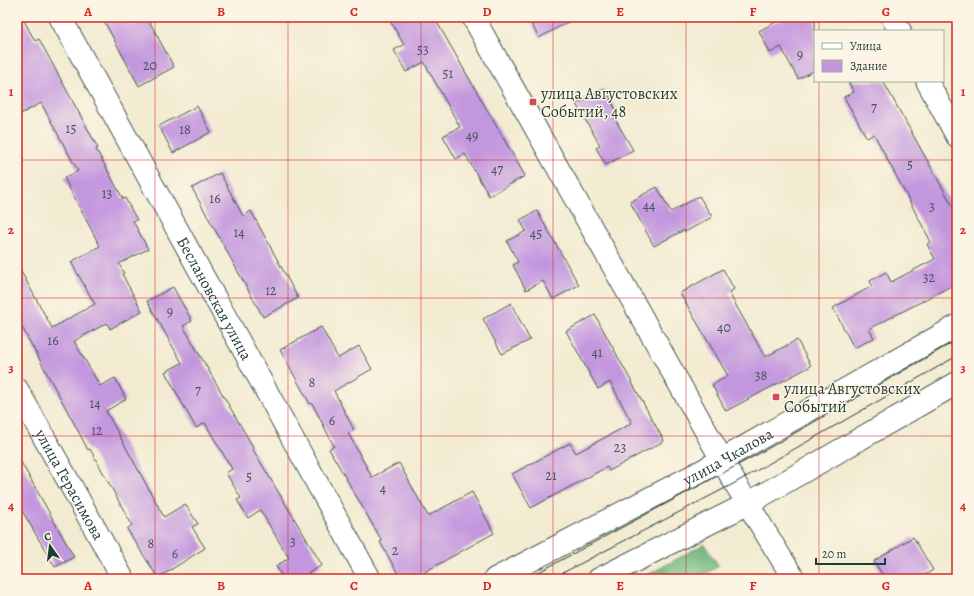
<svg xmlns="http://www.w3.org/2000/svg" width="974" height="596" font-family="Alegreya,serif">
<rect width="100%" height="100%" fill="#fcf5e5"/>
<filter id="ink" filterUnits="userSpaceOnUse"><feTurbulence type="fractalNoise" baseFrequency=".025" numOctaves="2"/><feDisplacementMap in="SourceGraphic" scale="8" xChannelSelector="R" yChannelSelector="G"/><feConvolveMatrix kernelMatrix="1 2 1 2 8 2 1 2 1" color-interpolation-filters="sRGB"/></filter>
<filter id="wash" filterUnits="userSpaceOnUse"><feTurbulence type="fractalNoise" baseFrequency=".012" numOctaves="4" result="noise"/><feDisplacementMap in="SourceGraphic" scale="16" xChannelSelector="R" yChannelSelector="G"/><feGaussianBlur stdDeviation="0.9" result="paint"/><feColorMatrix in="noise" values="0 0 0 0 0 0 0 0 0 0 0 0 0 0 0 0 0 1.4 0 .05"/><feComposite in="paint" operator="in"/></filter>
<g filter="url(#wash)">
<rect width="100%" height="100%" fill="#f3ebd1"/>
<path fill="#69b37b" stroke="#447858" d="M704,544L719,566L696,579H640Z"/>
<g id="blocks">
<g fill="#c397de">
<path d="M17,17H22L35,41L39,39L98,148L96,149L123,199L125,198L137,220L133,221L148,249L119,264L124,273L122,274L142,311L110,329L107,323L74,341L100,386L115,378L126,399L106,411L164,517L185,504L198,524L192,527L205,548L158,578L127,529L132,525L90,449L88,450L76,427L17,318V264L52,328L95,304L71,262L100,246L64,178L78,171L41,103L17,116Z"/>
<path d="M102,17H147L174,67L139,86Z"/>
<path d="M388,17H434L525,176L489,196L465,154L456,159L443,136L460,127L424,62L406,72L394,50L404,45Z"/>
<path d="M528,17H577L539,38Z"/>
<path d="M785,17H815V70L798,79L781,47L770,53L759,31Z"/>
<path d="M848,81H883L957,214V283L869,329L874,338L854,348L833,308L872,286L870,281L886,272L891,282L935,259L927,244L931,242L874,134L867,138L844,97L854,92Z"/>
<path d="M604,89L617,111L612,114L633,150L606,165L596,148L600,145L576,104Z"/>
<path d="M197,106L211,132L173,153L159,126Z"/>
<path d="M220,173L243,216L251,211L298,298L263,317L192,188Z"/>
<path d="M657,187L671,212L699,196L712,217L685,232L684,230L654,246L630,202Z"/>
<path d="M537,211L579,285L553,299L543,281L526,290L513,265L518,262L507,241L526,231L520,220Z"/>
<path d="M723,269L734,289L729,293L765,357L797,340L811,366L726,411L712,385L728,376L680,293Z"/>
<path d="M173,287L192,321L183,326L253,447L252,448L322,565L299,579H283L276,566L289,558L260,510L248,518L237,500L241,498L226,473L232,469L205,423L196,428L165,372L182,363L147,301Z"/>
<path d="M511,303L530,340L502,354L483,319Z"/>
<path d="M595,315L664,441L609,471L607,467L531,508L512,474L570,443L576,453L632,423L610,382L598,389L566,331Z"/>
<path d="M321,327L338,358L359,346L372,369L334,391L354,430L348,433L372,477L399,463L428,516L472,492L494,533L412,579H401L380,542L382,541L329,449L334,446L312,403L310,404L280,350Z"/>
<path d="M17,455L74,557L55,567L17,502Z"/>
<path d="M913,537L933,570L918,579H885L874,561Z"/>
</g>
</g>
</g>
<g filter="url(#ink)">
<use href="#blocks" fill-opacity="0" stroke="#3f574c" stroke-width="1"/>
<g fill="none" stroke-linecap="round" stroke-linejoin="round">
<defs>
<g id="minor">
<path id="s1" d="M60,17L370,579"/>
<path d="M473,17L735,483L794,579"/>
<path d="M892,17L900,31"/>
<path d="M927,81L957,136"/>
<path id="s2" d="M17,389L123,579"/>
</g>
<g id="major">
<path id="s3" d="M495,579L702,471L957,326"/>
<path d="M599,579L747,504L957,383"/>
</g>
</defs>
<use href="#minor" stroke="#3f574c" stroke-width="24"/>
<use href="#major" stroke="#3f574c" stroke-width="24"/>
<use href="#minor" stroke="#fff" stroke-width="22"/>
<use href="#major" stroke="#fff" stroke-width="22"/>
<g stroke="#1f3d34" stroke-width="1">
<path d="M526,579L760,453L957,340"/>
<path d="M551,579L735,483L957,356"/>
</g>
</g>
</g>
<path fill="none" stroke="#d62828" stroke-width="1" stroke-opacity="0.55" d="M155,17V579M288,17V579M421,17V579M553,17V579M686,17V579M819,17V31M819,81V579M17,160H957M17,298H957M17,436H957"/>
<g fill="#d1495b" stroke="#fcf5e5" stroke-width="1.5">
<rect x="529" y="98" width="8" height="8" rx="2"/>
<rect x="772" y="393" width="8" height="8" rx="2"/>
</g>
<g text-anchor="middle" stroke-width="3" stroke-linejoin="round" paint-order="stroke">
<g font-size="14" fill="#48545e">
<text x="423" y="54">53</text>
<text x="800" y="59">9</text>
<text x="150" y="70">20</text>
<text x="448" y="78">51</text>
<text x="874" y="112">7</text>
<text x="71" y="133">15</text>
<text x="185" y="134">18</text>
<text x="472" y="140">49</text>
<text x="910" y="169">5</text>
<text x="497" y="174">47</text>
<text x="107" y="198">13</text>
<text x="215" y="203">16</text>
<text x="649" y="210">44</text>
<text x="932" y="211">3</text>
<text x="239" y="237">14</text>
<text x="536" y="238">45</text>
<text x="929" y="282">32</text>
<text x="271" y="295">12</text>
<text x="170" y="316">9</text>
<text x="724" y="332">40</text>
<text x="53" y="345">16</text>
<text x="597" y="357">41</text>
<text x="761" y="380">38</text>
<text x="312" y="387">8</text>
<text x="198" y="395">7</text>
<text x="95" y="408">14</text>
<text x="332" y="425">6</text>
<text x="97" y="435">12</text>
<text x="620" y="452">23</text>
<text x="551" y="480">21</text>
<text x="249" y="481">5</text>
<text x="383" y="493">4</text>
<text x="293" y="546">3</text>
<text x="151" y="548">8</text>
<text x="395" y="555">2</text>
<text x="175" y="558">6</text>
</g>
<g font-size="16" fill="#1f3d34" stroke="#fcf5e5" text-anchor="start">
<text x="541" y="99">улица Августовских<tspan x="541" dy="18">Событий, 48</tspan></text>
<text x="784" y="394">улица Августовских<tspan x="784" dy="18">Событий</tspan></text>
</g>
<g font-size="16" fill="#1f3d34" stroke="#fcf5e5">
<text dy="6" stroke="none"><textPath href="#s1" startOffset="321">Беслановская улица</textPath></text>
<text dy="6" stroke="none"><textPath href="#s3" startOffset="263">улица Чкалова</textPath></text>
<text dy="6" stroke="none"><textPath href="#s2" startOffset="109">улица Герасимова</textPath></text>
</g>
</g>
<rect width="974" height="596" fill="none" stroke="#fcf5e5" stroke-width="44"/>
<rect x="814" y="30" width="130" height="52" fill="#fcf5e5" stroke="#a4ab9e"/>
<rect x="822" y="43" width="20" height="6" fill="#ffffff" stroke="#a4ab9e"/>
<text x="850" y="50" font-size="12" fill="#1f3d34">Улица</text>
<rect x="822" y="60" width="20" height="12" fill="#c397de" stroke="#a4ab9e"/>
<text x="850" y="70" font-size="12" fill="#1f3d34">Здание</text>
<g transform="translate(50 546) rotate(346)" stroke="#fcf5e5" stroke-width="3" paint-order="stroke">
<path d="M0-3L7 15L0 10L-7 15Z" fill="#1f3d34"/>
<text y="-6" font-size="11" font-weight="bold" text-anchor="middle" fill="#1f3d34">С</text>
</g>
<path d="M816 558v6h69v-6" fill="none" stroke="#1f3d34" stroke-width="2"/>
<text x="822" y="558" font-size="12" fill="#1f3d34" stroke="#fcf5e5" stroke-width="3" paint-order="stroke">20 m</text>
<rect x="22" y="22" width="930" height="552" fill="none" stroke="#d62828" stroke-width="1.5"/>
<g font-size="13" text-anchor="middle" font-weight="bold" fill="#d62828">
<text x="88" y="16">A</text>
<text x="221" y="16">B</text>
<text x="354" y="16">C</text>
<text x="487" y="16">D</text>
<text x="620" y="16">E</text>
<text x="753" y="16">F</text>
<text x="886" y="16">G</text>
<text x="11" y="96">1</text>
<text x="963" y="96">1</text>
<text x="11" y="234">2</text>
<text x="963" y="234">2</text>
<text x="11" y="372">3</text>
<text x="963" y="372">3</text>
<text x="11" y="510">4</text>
<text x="963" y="510">4</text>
<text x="88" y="590">A</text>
<text x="221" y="590">B</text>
<text x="354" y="590">C</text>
<text x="487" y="590">D</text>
<text x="620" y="590">E</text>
<text x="753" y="590">F</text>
<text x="886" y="590">G</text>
</g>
</svg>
